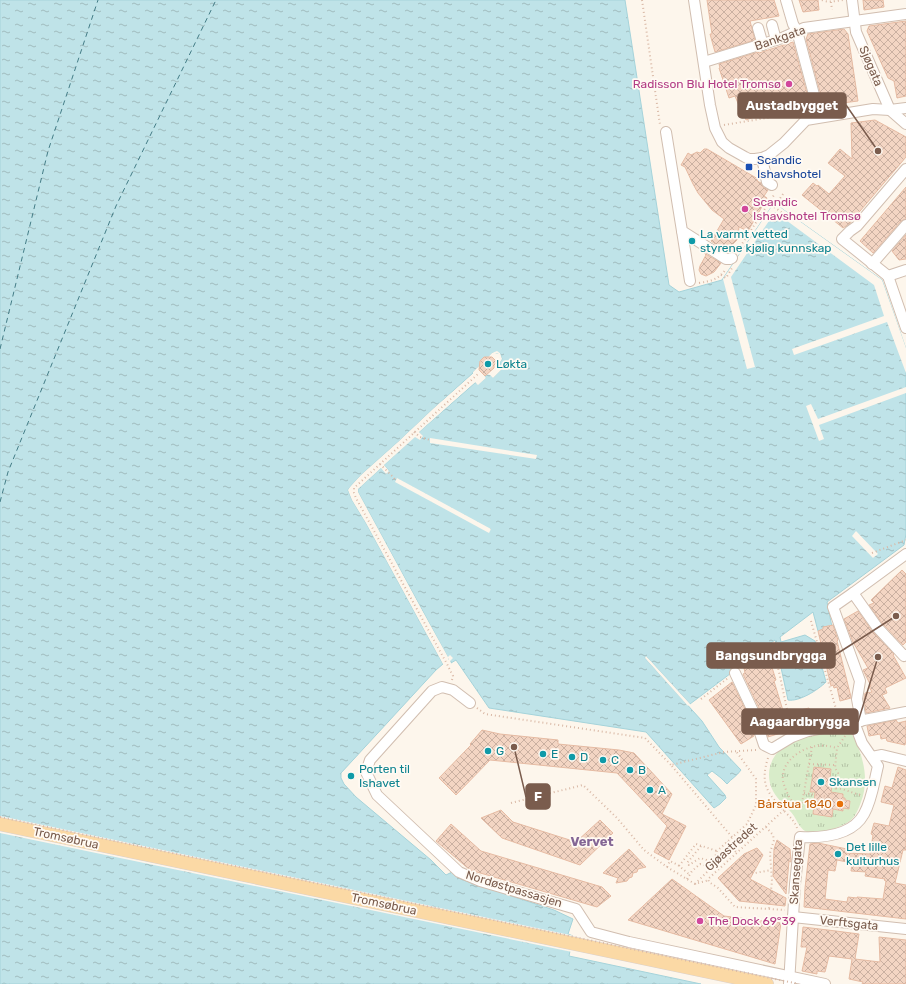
<svg xmlns="http://www.w3.org/2000/svg" width="906" height="984" font-family="Rubik,sans-serif">
<defs>
<pattern id="grass-tufts" width="24" height="20" patternUnits="userSpaceOnUse"><rect width="24" height="20" fill="#d8ecc9"/><path d="M3 7l-1-3M5 7V3M7 7l1-3M15 17l-1-3M17 17v-4M19 17l1-3" fill="none" stroke="#b4c2a5"/></pattern>
<pattern id="water-ripples" width="26" height="14" patternUnits="userSpaceOnUse"><rect width="26" height="14" fill="#bfe3e8"/><path d="M2 4q2-2 4 0t4 0M15 11q2-2 4 0t4 0" fill="none" stroke="#a0bbbe"/></pattern>
<pattern id="building-cross-hatch" width="8" height="8" patternUnits="userSpaceOnUse"><rect width="8" height="8" fill="#f3d5c3"/><path d="M0 0l8 8M0 8l8-8" fill="none" stroke="#cab0a1"/></pattern>
</defs>
<rect width="100%" height="100%" fill="#fdf6ec"/>
<path fill="url(#grass-tufts)" d="M843,728C853,731 855,740 859,749C865,766 868,784 861,802C859,808 855,817 851,820C843,827 814,837 805,831C800,828 797,821 794,816C788,807 778,801 773,791C769,784 768,774 770,767C777,737 818,734 843,728Z"/>
<path fill="url(#water-ripples)" stroke="#a5d3da" d="M0,0H625L669,285L679,292L722,280L774,203L882,280L906,349V534L904,545L827,602L832,627L818,631L813,612L780,637L781,642L805,635L815,641L826,682C818,690 799,702 788,700L775,640L690,704L646,656L645,658L702,721L719,747L741,770C737,776 731,779 727,784L721,778L712,771L707,775L725,795L726,798L720,804L714,808L646,732L489,708L456,660L451,663L358,492V489L381,468L389,471L384,465L415,436L420,439L422,436L419,432L476,382L478,384L486,378L483,374L491,375L493,378L502,369L500,366V362L502,359L500,353H492L473,372V373L434,408L398,442L361,475L350,487L348,490L352,500L366,523L443,664L436,670L341,773V778L344,784L356,797L431,860L446,875L454,871L463,880L554,910L573,919L568,934L573,936L569,956L701,984H0Z"/>
<g fill="#fdf6ec">
<path d="M774,203L882,280L906,348V373L887,322L794,355L792,349L884,316L874,285L775,212L731,277L755,367L747,369L723,279Z"/>
<path d="M497,351L500,353L502,359L500,362V366L502,369L493,378L490,375L483,374L486,378L478,385L475,382L419,432L423,436L420,440L415,437L384,465L389,471L386,474L381,468L358,489V492L423,612L448,657L450,655L453,658L450,661L451,663H449L448,661L449,659L447,658L421,613L356,493V489L380,466H382L384,468L382,466L383,464L414,435H415L419,437L420,436L417,433L418,431L474,380H476L478,382L483,378L481,375L482,373H491L493,375L499,369L498,366V361L500,359L499,354L497,353L493,355L475,372V375L436,409L400,444L363,476L351,488L350,491L354,499L368,522L445,664H443L366,523L352,500L348,490L350,487L361,475L398,442L434,408L473,374V372L492,353Z"/>
<path d="M906,387V393L819,425L824,439L819,441L806,406L811,404L818,419Z"/>
<path d="M430,438L537,455L536,459L430,443Z"/>
<path d="M397,478L491,529L489,533L395,482Z"/>
<path d="M856,531L878,554L873,558L852,536Z"/>
<path d="M646,656L690,704L688,706L645,658Z"/>
<path d="M0,816L575,936L572,952L0,833Z"/>
</g>
<g fill="none" stroke-linecap="round" stroke-linejoin="round">
<g stroke="#437c86" stroke-width="1" stroke-dasharray="5 4" stroke-linecap="butt">
<path d="M0,349L48,151L98,0"/>
<path d="M0,502L8,472L116,206L216,0"/>
</g>
</g>
<g fill="url(#building-cross-hatch)" stroke="#e6bba3" fill-rule="evenodd">
<path d="M707,0H774L779,16L750,21L755,40L715,52L710,34H712Z"/>
<path d="M799,0H818L819,10L803,12Z"/>
<path d="M863,0H883L884,7L864,10Z"/>
<path d="M906,21V96L897,98L894,81L888,78L867,31L869,26Z"/>
<path d="M844,29L848,34L858,101L827,105L823,103L806,39L808,34Z"/>
<path d="M793,42L811,108L803,109V108L772,114L771,111L746,120L743,112L742,113L735,96L729,98L719,68H720L719,64L758,52L759,53L765,51Z"/>
<path d="M875,120L906,137V157L849,224L843,228L802,195L813,183L817,186L818,185L829,194L845,176L828,163L840,149L852,159L851,123Z"/>
<path d="M704,149H707L758,179L757,181L761,183L763,187L768,190L764,196L767,198L748,231L739,227L738,236L737,240L731,246L727,252L711,241L724,219L712,210L698,193L693,184L685,167L681,165L688,153L691,155L697,152L700,153Z"/>
<path d="M906,187V219L901,221L873,253L860,241Z"/>
<path d="M906,235V259L899,260L892,251Z"/>
<path d="M704,253L721,263L714,272L706,276L701,274L699,270L700,266L706,255Z"/>
<path d="M484,357H492L497,362L494,365V368L485,376L479,370L480,361Z"/>
<path d="M902,570L906,574V642L903,645L882,623L869,605L874,603L871,600Z"/>
<path d="M858,611L872,631L894,654L893,655L906,678L885,688L887,693L882,695L890,708L866,713L864,699L865,693L872,692L869,687L871,686L863,670L868,668L853,642L844,619Z"/>
<path d="M833,625L838,640L837,641L851,697V698L840,701L837,687L834,688L833,685L831,686L818,631L823,629V627Z"/>
<path d="M767,652L776,680L774,681L784,714L809,708L813,723L806,725L768,737L759,708L743,674L745,673L744,668Z"/>
<path d="M732,682L747,713L754,736L741,744L709,700Z"/>
<path d="M896,720L898,723L906,721V740L905,745L887,741L886,738L881,739L880,734L869,736L867,726Z"/>
<path d="M482,730L500,734L558,740V744L619,750L634,753L672,794L662,814L686,826L669,860L654,852L667,826L617,773L490,760L456,795L439,778L471,745L470,744Z"/>
<path d="M814,767L831,769L830,779L833,780L831,792L843,794V798H845V800L850,801L849,809L843,808V811L833,809L832,817L813,814L815,792H810Z"/>
<path d="M898,767L906,770V850H903L895,883L906,885V919L804,907L805,888L810,844L818,843L847,849L846,853L870,854L873,835L871,834L874,823L889,826L894,805L881,802L885,786L892,788ZM837,860L852,863L851,871L866,872L865,876L885,879L884,880L886,881L883,899L857,897V898L848,897L847,902L825,899L828,870L835,871Z"/>
<path d="M501,810L513,822L576,842L600,820L613,833L580,865L502,838L481,818Z"/>
<path d="M451,824L481,851L602,887L611,896L597,907L470,870L436,841Z"/>
<path d="M777,840L790,849L791,860V862L789,861L786,894L773,876L774,849Z"/>
<path d="M757,848L763,855L750,879L786,898L785,906L739,901L718,878L744,854Z"/>
<path d="M629,849L646,867L638,869L637,872L633,873L632,877L629,878L627,881L616,883L618,878L603,873Z"/>
<path d="M672,879L724,916L781,923L775,964L628,920Z"/>
<path d="M803,927L836,931L859,934L855,959L880,962L879,937L906,940V984H862L863,982L849,979L852,959L829,956L825,972L817,971V974L802,971L807,947H801Z"/>
</g>
<g fill="none" stroke-linecap="round" stroke-linejoin="round">
<defs>
<g id="minor">
<path d="M694,0L710,105L715,128L722,142L729,148L745,157L749,159H755L762,158L769,155L784,143L806,120L873,109L890,110L906,108"/>
<path d="M786,0L793,24L797,31L820,117"/>
<path d="M852,0L856,32L890,110L906,124"/>
<path d="M772,25L776,40"/>
<path d="M758,28L763,45"/>
<path d="M704,62L782,38L804,28L906,14"/>
<path d="M666,132L682,231L726,259H730L732,258"/>
<path d="M762,158L767,182L772,185"/>
<path d="M682,231L690,281"/>
<path d="M872,264L906,225"/>
<path d="M888,276L842,239L850,231L857,226L906,169"/>
<path d="M888,276L906,328"/>
<path d="M888,276L906,270"/>
<path d="M853,593L877,627L904,656L906,655"/>
<path d="M735,673L753,711L760,733L764,745L772,749L792,737L808,731L833,726L906,712"/>
<path d="M470,703L453,690L442,687L432,691L370,760L366,772L377,795L459,872L480,881L576,909L591,932L629,942L825,984"/>
<path d="M861,721L857,699L860,681L833,607L853,593L906,554"/>
<path d="M872,757L882,755L906,761"/>
<path d="M793,917L906,929"/>
<path d="M789,984L795,884L800,837C822,838 852,836 864,814C872,800 874,782 878,766L862,743L854,722"/>
</g>
<path id="major" d="M0,824L767,984"/>
</defs>
<use href="#minor" stroke="#d1beb0" stroke-width="12"/>
<use href="#major" stroke="#dad1cd" stroke-width="14"/>
<g stroke="#d9b8a5" stroke-width="2" stroke-dasharray="1 3" stroke-linecap="butt">
<path d="M642,0L660,125"/>
<path d="M822,0C828,3 836,1 843,0"/>
<path d="M831,2L832,10"/>
<path d="M724,125L796,113"/>
<path d="M783,194L774,207L794,221"/>
<path d="M738,250L774,195"/>
<path d="M721,275L726,278L732,268"/>
<path d="M699,283C711,281 718,280 726,269"/>
<path d="M414,432L420,437L430,440"/>
<path d="M380,464L396,480"/>
<path d="M872,553L906,540"/>
<path d="M811,621L838,716"/>
<path d="M742,667L773,644L791,728"/>
<path d="M452,680L453,676L447,664L356,498L354,493V488L478,374"/>
<path d="M701,699L728,678"/>
<path d="M477,708L485,714L645,738L671,765"/>
<path d="M812,747L801,809C794,805 789,798 786,790C784,785 782,780 783,775C784,760 802,748 816,746C823,745 830,746 837,748"/>
<path d="M768,758C759,786 769,794 786,813C791,818 795,822 797,828"/>
<path d="M809,764L835,765"/>
<path d="M836,788C845,789 852,793 861,795"/>
<path d="M804,793L829,797V793L835,794L838,773L835,768L837,748L847,733"/>
<path d="M511,803L583,785L617,818L644,850L667,867L695,884L709,880"/>
<path d="M826,808L828,796"/>
<path d="M784,810L708,879L709,882L718,888L735,907L785,910"/>
<path d="M766,827L773,835L774,840L770,853L772,881L769,909"/>
<path d="M732,837L671,765L724,752L756,750"/>
<path d="M727,842L737,853"/>
<path d="M701,846L687,863L689,865L700,858L713,862"/>
<path d="M679,866L696,844L717,851"/>
<path d="M667,867L670,861L678,865L690,875"/>
<path d="M748,875L755,873L771,870"/>
<path d="M687,879L692,871L700,864L712,867"/>
<path d="M695,884L712,867L717,851L747,824L756,805V779L736,751"/>
</g>
<use href="#minor" stroke="#fff" stroke-width="10"/>
<use href="#major" stroke="#fbd9a5" stroke-width="13"/>
<path stroke="#d9b8a5" stroke-width="2" stroke-dasharray="1 3" stroke-linecap="butt" d="M0,817L799,984"/>
</g>
<g fill="#d1479c" stroke="#fffaf3" stroke-width="1.5">
<circle cx="789" cy="84" r="4"/>
<circle cx="745" cy="209" r="4"/>
<circle cx="700" cy="921" r="4"/>
</g>
<rect fill="#1a4fb4" stroke="#fffaf3" stroke-width="1.5" x="745" y="163" width="8" height="8" rx="2"/>
<g fill="#0f9aa8" stroke="#fffaf3" stroke-width="1.5">
<circle cx="692" cy="241" r="4"/>
<circle cx="488" cy="364" r="4"/>
<circle cx="488" cy="751" r="4"/>
<circle cx="543" cy="754" r="4"/>
<circle cx="572" cy="757" r="4"/>
<circle cx="603" cy="760" r="4"/>
<circle cx="630" cy="770" r="4"/>
<circle cx="351" cy="776" r="4"/>
<circle cx="821" cy="782" r="4"/>
<circle cx="650" cy="790" r="4"/>
<circle cx="838" cy="854" r="4"/>
</g>
<circle fill="#e8710a" stroke="#fffaf3" stroke-width="1.5" cx="840" cy="804" r="4"/>
<g text-anchor="middle" stroke-width="3.5" stroke-linejoin="round" paint-order="stroke">
<g font-size="12" fill="#7a5c4d" stroke="#fffaf3">
<text transform="translate(780 38) rotate(-19)" y="4">Bankgata</text>
<text transform="translate(871 66) rotate(67)" y="4">Sjøgata</text>
<text transform="translate(66 838) rotate(12)" y="4">Tromsøbrua</text>
<text transform="translate(731 847) rotate(-42)" y="4">Gjøastredet</text>
<text transform="translate(796 872) rotate(-86)" y="4">Skansegata</text>
<text transform="translate(514 889) rotate(17)" y="4">Nordøstpassasjen</text>
<text transform="translate(384 904) rotate(12)" y="4">Tromsøbrua</text>
<text transform="translate(849 923) rotate(6)" y="4">Verftsgata</text>
</g>
<g font-size="12" fill="#b23c85" stroke="#fffaf3" text-anchor="start">
<text x="781" y="88" text-anchor="end">Radisson Blu Hotel Tromsø</text>
<text x="753" y="206">Scandic<tspan x="753" dy="14">Ishavshotel Tromsø</tspan></text>
<text x="708" y="925">The Dock 69°39</text>
</g>
<g font-size="12" fill="#164399" stroke="#fffaf3" text-anchor="start">
<text x="757" y="164">Scandic<tspan x="757" dy="14">Ishavshotel</tspan></text>
</g>
<g font-size="12" fill="#0d838f" stroke="#fffaf3" text-anchor="start">
<text x="700" y="238">La varmt vetted<tspan x="700" dy="14">styrene kjølig kunnskap</tspan></text>
<text x="496" y="368">Løkta</text>
<text x="496" y="755">G</text>
<text x="551" y="758">E</text>
<text x="580" y="761">D</text>
<text x="611" y="764">C</text>
<text x="359" y="773">Porten til<tspan x="359" dy="14">Ishavet</tspan></text>
<text x="638" y="774">B</text>
<text x="829" y="786">Skansen</text>
<text x="658" y="794">A</text>
<text x="846" y="851">Det lille<tspan x="846" dy="14">kulturhus</tspan></text>
</g>
<g font-size="12" fill="#c56008" stroke="#fffaf3" text-anchor="end">
<text x="832" y="808">Bårstua 1840</text>
</g>
<g font-size="13" font-weight="bold" fill="#846695" stroke="#fffaf3">
<text x="592" y="846">Vervet</text>
</g>
</g>
<path fill="none" stroke="#7a5c4d" stroke-width="1.5" d="M878 151L846 105M896 616L835 655M878 657L858 722M514 747L526 797"/>
<g fill="#7a5c4d" stroke="#fffaf3" stroke-width="1.5">
<circle cx="878" cy="151" r="4"/>
<circle cx="896" cy="616" r="4"/>
<circle cx="878" cy="657" r="4"/>
<circle cx="514" cy="747" r="4"/>
</g>
<g fill="#7a5c4d" stroke="#7a5c4d" stroke-width="1.5">
<rect x="738" y="93" width="108" height="25" rx="4"/>
<rect x="707" y="643" width="128" height="25" rx="4"/>
<rect x="742" y="709" width="116" height="25" rx="4"/>
<rect x="526" y="784" width="24" height="25" rx="4"/>
</g>
<g font-size="13" text-anchor="middle" font-weight="bold" fill="#fff">
<text x="792" y="110">Austadbygget</text>
<text x="771" y="660">Bangsundbrygga</text>
<text x="800" y="726">Aagaardbrygga</text>
<text x="538" y="801">F</text>
</g>
</svg>
